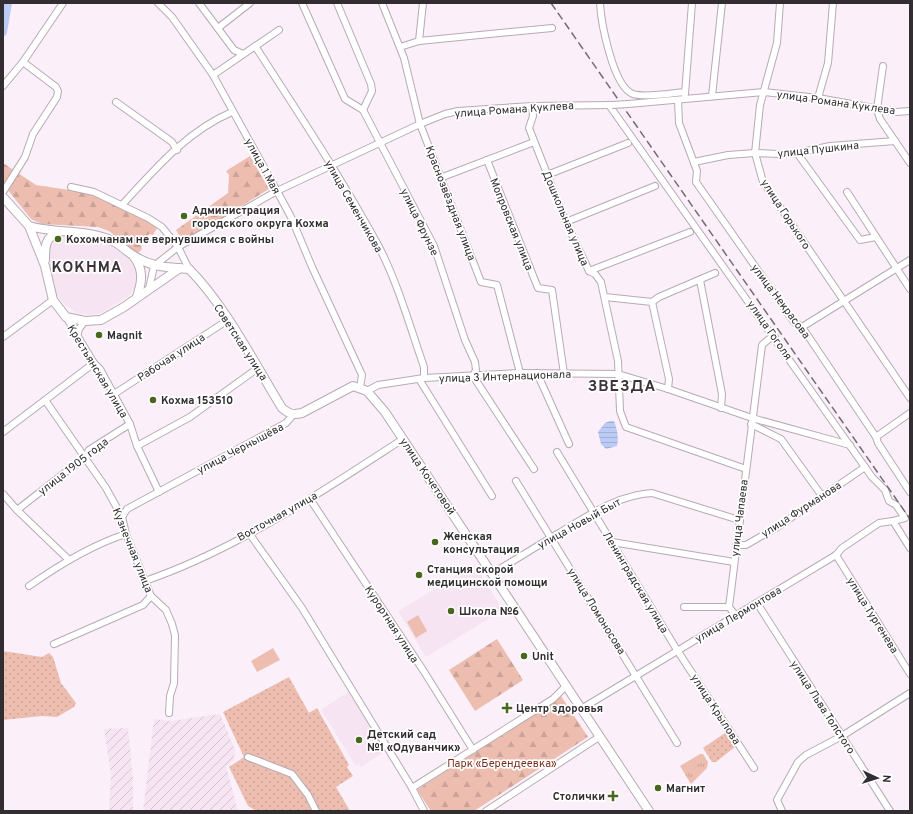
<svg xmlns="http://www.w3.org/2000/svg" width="913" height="814" font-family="Overpass,sans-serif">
<defs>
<pattern id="industrial-furrows" width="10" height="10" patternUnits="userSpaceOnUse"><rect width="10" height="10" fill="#f6e4f2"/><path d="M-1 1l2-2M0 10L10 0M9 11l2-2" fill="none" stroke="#d3c4d0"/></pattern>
<pattern id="grass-dots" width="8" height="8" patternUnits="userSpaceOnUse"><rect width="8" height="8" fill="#edbdb0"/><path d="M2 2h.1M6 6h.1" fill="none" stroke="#cca398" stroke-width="1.8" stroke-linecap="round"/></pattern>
<pattern id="forest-firs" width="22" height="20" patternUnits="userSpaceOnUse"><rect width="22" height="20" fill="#edbdb0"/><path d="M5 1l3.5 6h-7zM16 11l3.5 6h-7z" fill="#cca398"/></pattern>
<pattern id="park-tufts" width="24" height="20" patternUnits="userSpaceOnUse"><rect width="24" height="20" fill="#edbdb0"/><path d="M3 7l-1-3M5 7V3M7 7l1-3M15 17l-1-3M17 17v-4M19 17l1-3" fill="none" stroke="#cca398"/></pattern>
<pattern id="water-rules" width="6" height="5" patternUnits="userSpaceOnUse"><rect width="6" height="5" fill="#bbcbf5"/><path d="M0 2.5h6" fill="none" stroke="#a1afd2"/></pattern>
</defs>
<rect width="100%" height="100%" fill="#fbf0f9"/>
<g fill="#f6e4f2">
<path d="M57,234L102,239L129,259L136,271L137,283L130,295L101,313L91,315L77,313L66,306L57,295L52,280L48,248L50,242Z"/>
<path d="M475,565L503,610L426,657L398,611Z"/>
<path d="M348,692L386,751L361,767L359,764L356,766L321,710Z"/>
</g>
<g fill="url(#industrial-furrows)">
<path d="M220,714L235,750L234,760L226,766L238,811H143L154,719L171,721Z"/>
<path d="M128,728L133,778V811H109L111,775L104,729Z"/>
</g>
<g fill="url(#grass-dots)">
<path d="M3,651L42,657L49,653L53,657L61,683L76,703L74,707L57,717L42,716L3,720Z"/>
<path d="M289,677L309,713L317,708L349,765L347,767L353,776L336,787L350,811H256L248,806L229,767L244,757L223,712Z"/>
<path d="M728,731L736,746L716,762H712L703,748Z"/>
</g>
<g fill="url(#forest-firs)">
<path d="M250,156L269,189L183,242L176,230L228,193L229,175L226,171Z"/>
<path d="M3,163L36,185L96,194L145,218L157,228L153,235L149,234L141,244L142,249L137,254L109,231L98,227L42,224L31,219L3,184Z"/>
<path d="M497,639L523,680L475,711L449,670Z"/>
<path d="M561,696L588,737L474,811H431L417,790Z"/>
</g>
<path fill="url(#park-tufts)" d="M700,754H703L708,762L707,768L691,784L680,766Z"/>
<g fill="#edbdb0">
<path d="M418,615L427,631L416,638L407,622Z"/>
<path d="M273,648L280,660L257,672L251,661Z"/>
</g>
<path fill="url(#water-rules)" d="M610,421H614C617,429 619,437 617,446L606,449L601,444L598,432L605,423Z"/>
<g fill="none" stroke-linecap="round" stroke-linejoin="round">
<path stroke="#bbcbf5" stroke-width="8" d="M3,32L8,3"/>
<defs>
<g id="minor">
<path d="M158,3L172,17L213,75L277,191L291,217L312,267L362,375L360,388"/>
<path d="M199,3L234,50L243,54"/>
<path d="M302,3L345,99L363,110L434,246L465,340L475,362L476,370L473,376L534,469"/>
<path d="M337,3L371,84L372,91L363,110"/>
<path d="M382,3L404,58L420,124L481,282L497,285L520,373"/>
<path d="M600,3C601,22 613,87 633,94C645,98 672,93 685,92"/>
<path d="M780,3L777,43L760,105L755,153L763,182L910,398"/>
<path d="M218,28L250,3"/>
<path d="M419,41L552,28"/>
<path d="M255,46C297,111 341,177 378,245C398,283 410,327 424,367V378"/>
<path d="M400,47L419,41L423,3"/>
<path d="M883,66L877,109L880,119L910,163"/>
<path d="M213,75L279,30"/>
<path d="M3,86L23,62L63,3"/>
<path d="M685,94L692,3"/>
<path d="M712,96L722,3"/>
<path d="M818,98L828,63L833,3"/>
<path d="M678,100L679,123L697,171L696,182L794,322L802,327L876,437L878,443L910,492"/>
<path d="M116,102L172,142L177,150"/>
<path d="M628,104L764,92L818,98L896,112L910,111"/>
<path d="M609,105L872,477L885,490L889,501L896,505L905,518L893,521L910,548"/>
<path d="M532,106L533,116L529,128L566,222L589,271L595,274L601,282L618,361L620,411L626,427L746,469"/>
<path d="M797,153L860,240L876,237"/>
<path d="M487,160L538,288L552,290L564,374"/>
<path d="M694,162L728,155L755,153L779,154L797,153L830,146L895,141"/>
<path d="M547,175L628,143"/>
<path d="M440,178L534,142"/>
<path d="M71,187L94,192L148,218L162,227L178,247L189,269"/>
<path d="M3,192L25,157L33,134L57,97L58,91L56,87L23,62"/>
<path d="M847,192L910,289"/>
<path d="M122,205C155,169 187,131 232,112"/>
<path d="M566,222L655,186"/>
<path d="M589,271L690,232"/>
<path d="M700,280L722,394L721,408"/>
<path d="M149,289L154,266L178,247L277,191L420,124L445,114L458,111L532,106L612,105"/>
<path d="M605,297L652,302L659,297L715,273"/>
<path d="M652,302L669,379L668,389"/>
<path d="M66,317L94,363L100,369L130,424L137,446L159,492"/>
<path d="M802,327L910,260"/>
<path d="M3,337L53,300"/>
<path d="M77,337L79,329L85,321"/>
<path d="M537,373L569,444"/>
<path d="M419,379L492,496"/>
<path d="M367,391L378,385L424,378L520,373L618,374L668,389L752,418L850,445"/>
<path d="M114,394L228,320"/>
<path d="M45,400L106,488L122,517L126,534L151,596L166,610L172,624L175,635L174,683L170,696L169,713"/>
<path d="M751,424L781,439L822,496"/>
<path d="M3,432L94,363"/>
<path d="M876,437L910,413"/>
<path d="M137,446L190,417L258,368"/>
<path d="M557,452L677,650L754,768"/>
<path d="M516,481L677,743"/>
<path d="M3,494L17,510L69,560"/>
<path d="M310,499L423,670L473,750"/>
<path d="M17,510L85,457L89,450L130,424"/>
<path d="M122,517L127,509L286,423L293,415"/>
<path d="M249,533L302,608L412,788L424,811"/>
<path d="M612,542L734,562"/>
<path d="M736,545H746L779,526L865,467"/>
<path d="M836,555L910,674"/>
<path d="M493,573C515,560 537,546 559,533C588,516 617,495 652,493L739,520"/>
<path d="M145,581C236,550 323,491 403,439"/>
<path d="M29,586C59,565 91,545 126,534"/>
<path d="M757,603L890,811"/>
<path d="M684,607H729"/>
<path d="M736,616L729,607L762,345L769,339L775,337"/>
<path d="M54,644L143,605L151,596"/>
<path d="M581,709L836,555L842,548L879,523L893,521"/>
<path d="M248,757L292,774L308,795L316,811"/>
<path d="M412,788L553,699L566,686"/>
<path d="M486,811L599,737"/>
<path d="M782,811L777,800L798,762L806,755L842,736L910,693"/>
</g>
<g id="major">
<path d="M3,197L29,226L45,266L53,300L66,317L85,321L101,320L124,307L180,268"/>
<path d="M29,226C56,234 85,229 111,240C118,243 124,249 131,254C152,268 165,267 189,269C225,305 255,364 282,408C289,414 293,415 302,413L353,386L367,391L385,412L649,811"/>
<path d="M134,257C144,270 142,282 137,297"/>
<path d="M45,260C45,248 45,236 58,233"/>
</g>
</defs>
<use href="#minor" stroke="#b6abb4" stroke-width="8"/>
<use href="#major" stroke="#b6abb4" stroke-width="10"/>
<use href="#minor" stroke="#fff" stroke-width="6"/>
<use href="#major" stroke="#fff" stroke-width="8"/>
<path stroke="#736d72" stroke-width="1.5" stroke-dasharray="8 4" stroke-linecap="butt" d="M551,3L910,519"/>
<defs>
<path id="minor-bridge" d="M612,105L628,104"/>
</defs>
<use href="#minor-bridge" stroke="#b6abb4" stroke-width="8" stroke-linecap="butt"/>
<use href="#minor-bridge" stroke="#fff" stroke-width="6"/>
</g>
<g fill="#47671d" stroke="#fff" stroke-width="1.5">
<circle cx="184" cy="216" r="4"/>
<circle cx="58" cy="239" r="4"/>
<circle cx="99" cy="335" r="4"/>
<circle cx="153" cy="400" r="4"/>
<circle cx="435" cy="542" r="4"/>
<circle cx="419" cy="575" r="4"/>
<circle cx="451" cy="611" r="4"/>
<circle cx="524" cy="656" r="4"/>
<path d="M505 702h4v4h4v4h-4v4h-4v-4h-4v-4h4z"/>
<circle cx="359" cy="740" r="4"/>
<circle cx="658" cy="788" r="4"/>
<path d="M611 790h4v4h4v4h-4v4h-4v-4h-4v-4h4z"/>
</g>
<g text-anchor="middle" stroke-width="3.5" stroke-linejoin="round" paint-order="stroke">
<g font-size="11" fill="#312d30" stroke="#fff">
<text transform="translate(836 102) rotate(8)" y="4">улица Романа Куклева</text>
<text transform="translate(514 109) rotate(-4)" y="4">улица Романа Куклева</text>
<text transform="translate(818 149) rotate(-6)" y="4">улица Пушкина</text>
<text transform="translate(263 166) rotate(61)" y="4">улица 1 Мая</text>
<text transform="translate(451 203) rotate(69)" y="4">Краснозвёздная улица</text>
<text transform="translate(354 206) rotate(60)" y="4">улица Семенчикова</text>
<text transform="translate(786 214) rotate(57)" y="4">улица Горького</text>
<text transform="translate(566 218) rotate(67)" y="4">Дошкольная улица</text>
<text transform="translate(420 222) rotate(64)" y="4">улица Фрунзе</text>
<text transform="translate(512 224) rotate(68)" y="4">Мопровская улица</text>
<text transform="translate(781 301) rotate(53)" y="4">улица Некрасова</text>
<text transform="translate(770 330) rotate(55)" y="4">улица Гоголя</text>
<text transform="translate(241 342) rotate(57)" y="4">Советская улица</text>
<text transform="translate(171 357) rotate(-33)" y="4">Рабочая улица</text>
<text transform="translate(98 371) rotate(59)" y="4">Крестьянская улица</text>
<text transform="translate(505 376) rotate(-2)" y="4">улица 3 Интернационала</text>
<text transform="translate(240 448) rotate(-28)" y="4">улица Чернышёва</text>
<text transform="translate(73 466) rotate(-38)" y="4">улица 1905 года</text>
<text transform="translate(428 476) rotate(56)" y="4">улица Кочетовой</text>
<text transform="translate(801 509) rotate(-33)" y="4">улица Фурманова</text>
<text transform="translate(277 516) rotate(-29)" y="4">Восточная улица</text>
<text transform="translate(739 518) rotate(-83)" y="4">улица Чапаева</text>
<text transform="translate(579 523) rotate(-29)" y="4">улица Новый Быт</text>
<text transform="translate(133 550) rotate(68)" y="4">Кузнечная улица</text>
<text transform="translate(636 582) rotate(59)" y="4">Ленинградская улица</text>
<text transform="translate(597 611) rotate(58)" y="4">улица Ломоносова</text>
<text transform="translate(738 614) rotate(-31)" y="4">улица Лермонтова</text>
<text transform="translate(873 615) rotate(58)" y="4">улица Тургенева</text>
<text transform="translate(392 624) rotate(57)" y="4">Курортная улица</text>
<text transform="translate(823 707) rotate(57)" y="4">улица Льва Толстого</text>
<text transform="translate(716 709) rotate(57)" y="4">улица Крылова</text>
</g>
<g font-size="11" font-weight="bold" fill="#312d30" stroke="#fff" text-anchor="start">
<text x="192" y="214">Администрация<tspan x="192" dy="13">городского округа Кохма</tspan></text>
<text x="66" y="243">Кохомчанам не вернувшимся с войны</text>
<text x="107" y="339">Magnit</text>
<text x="161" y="404">Кохма 153510</text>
<text x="443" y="540">Женская<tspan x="443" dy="13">консультация</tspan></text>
<text x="427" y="573">Станция скорой<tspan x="427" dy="13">медицинской помощи</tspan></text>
<text x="459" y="615">Школа №6</text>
<text x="532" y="660">Unit</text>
<text x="516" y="712">Центр здоровья</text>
<text x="367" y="738">Детский сад<tspan x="367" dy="13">№1 «Одуванчик»</tspan></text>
<text x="666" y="792">Магнит</text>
<text x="605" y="800" text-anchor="end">Столички</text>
</g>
<g font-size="11" fill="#782f1d" stroke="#fff">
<text x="502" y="767">Парк «Берендеевка»</text>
</g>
<g font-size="15" font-weight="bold" letter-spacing="1" fill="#3c333a" stroke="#fff">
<text x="87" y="272">KOKHMA</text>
<text x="622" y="391">ЗВЕЗДА</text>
</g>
</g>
<rect width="913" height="814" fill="none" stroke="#312d30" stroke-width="8"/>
<g transform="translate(877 778) rotate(94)" stroke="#ffffff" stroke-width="3" paint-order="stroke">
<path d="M0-3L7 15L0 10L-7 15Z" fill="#312d30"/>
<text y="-6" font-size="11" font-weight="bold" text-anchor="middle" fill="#312d30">N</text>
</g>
</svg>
